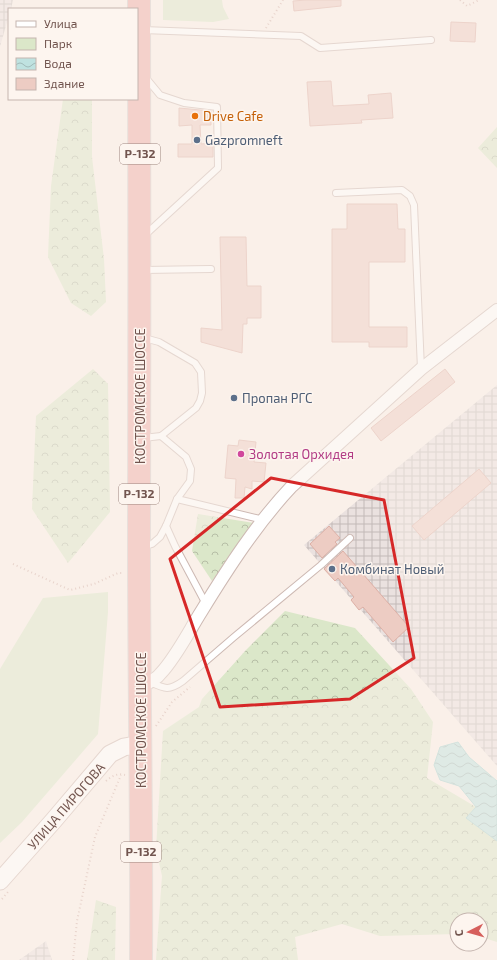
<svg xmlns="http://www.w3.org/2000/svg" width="497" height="960" font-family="'Exo 2',sans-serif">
<defs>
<pattern id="industrial-grid" width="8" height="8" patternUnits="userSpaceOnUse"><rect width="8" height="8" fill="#eae1df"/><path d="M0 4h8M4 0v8" fill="none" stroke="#c2b9b7"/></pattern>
<pattern id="forest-crowns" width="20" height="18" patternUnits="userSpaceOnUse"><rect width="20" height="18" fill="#dbe7c9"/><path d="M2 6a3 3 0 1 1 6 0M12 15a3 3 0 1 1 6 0" fill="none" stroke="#b6bea6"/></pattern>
<pattern id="water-waves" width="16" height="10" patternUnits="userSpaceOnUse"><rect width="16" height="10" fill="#bfe2e0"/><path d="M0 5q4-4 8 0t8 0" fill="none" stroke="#a0bab8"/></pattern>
</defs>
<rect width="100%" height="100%" fill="#faf0e9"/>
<g fill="url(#industrial-grid)">
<path d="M0,0H13L11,9H9V15L0,47Z"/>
<path d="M497,385V766L304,545Z"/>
<path d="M46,941L52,960H19Z"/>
</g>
<g fill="#dbe7c9">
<path d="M163,0H222L223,7L229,19L213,22L163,20Z"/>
<path d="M108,592V612L98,734L22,822L0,843V669L43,598Z"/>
</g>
<g fill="url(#forest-crowns)">
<path d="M63,99L92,100V157L104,259L106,302L91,316L71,303L48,257L51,186Z"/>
<path d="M497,127V168L478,148Z"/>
<path d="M93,369L108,384L110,512L68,563L32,509L36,416Z"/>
<path d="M198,514L254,523L212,581L192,551Z"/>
<path d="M285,611L355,628L411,689L433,722L427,778L476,807L466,818L497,841V942L481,937V920H457V934L380,936L342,924L295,937L298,960H156L162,876L156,849L163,731L199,707L202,699L246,650Z"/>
<path d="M96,900L116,907L115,960H87Z"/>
</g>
<path fill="url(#water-waves)" stroke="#a7d3d1" d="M458,742L469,757L497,781V841L466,818L476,807L459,786L440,780L434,765L440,747Z"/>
<g fill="#edccc3" stroke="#ddb0a6">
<path d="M306,0H341V6L294,11L293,1Z"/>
<path d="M451,22L476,23L475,42L450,41Z"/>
<path d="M331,81L333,106L369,104L368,95L391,93L393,118L361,120L362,123L310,126L307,82Z"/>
<path d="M179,108L211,111V125H200L201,144L213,143V157H178V144H192V125L179,126Z"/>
<path d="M347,204H397L398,229H405V262H369V327H407V347H369V342H332V229H347Z"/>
<path d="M220,237H246L247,286H261V318H247V324H243L242,353L201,342V328L222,330Z"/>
<path d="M445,369L455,382L381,441L371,428Z"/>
<path d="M239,440L256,442L254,462L266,463L264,482L252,481V489L245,487L244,498H235L236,479L225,478L228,445L238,446Z"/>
<path d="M479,469L491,483L424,540L412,526Z"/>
<path d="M329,526L340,538L335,542L337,544L322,558L310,544Z"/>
<path d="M343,551L409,627L393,642L363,607L359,610L351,600L354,597L338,578L335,581L324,569Z"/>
</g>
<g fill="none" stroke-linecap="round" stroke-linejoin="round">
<defs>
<g id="lane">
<path d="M143,30L301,36L320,48L431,40"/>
<path d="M336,193L402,190L410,196L414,205L421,369"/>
<path d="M145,235L218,168L217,107L184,103L160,95L146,78"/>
<path d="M143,270L211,269"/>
<path d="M143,438L161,436L196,408L200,401L202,393L201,372L195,363L159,342L144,338"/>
<path d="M177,499L264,520"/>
<path d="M166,526L175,546L206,604"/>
<path d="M142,547L152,544L160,537L166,526L177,499L190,481L191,469L186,457L161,436"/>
<path d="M150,682C165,689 169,691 183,681L234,637L321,565L350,538"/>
</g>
<path id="street" d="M141,686C148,683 156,680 161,673C176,657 189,631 201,612C228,568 257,523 292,486L421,369L497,310"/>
<path id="secondary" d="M0,881L54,820L110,754L124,747L141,744"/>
<path id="highway" d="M139,0C140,182 139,363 139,545C139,683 142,822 141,960"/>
</defs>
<use href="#lane" stroke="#cdb9b3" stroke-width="8"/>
<use href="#street" stroke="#cdb9b3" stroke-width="14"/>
<use href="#secondary" stroke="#cfb8b1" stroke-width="19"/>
<use href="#highway" stroke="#d5ccca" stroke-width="24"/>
<g stroke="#d2afa7" stroke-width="2" stroke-dasharray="1 3" stroke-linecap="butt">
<path d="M460,0L467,6L479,0"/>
<path d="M266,28L283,0"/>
<path d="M13,564L70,590L94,584L118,573H124"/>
<path d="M156,726L172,702L190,687"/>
<path d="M106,781C112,776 117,773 125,775"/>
<path d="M2,899L8,892"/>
<path d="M73,960L77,921L95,837L121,775"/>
</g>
<use href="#lane" stroke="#fff" stroke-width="6"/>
<use href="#street" stroke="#fff" stroke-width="12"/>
<use href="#secondary" stroke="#fff" stroke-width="17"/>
<use href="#highway" stroke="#edaba7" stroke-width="22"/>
</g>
<path d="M0 0H497V960H0ZM271,478L384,500L414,658L350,699L220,707L170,559Z" fill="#faf0e9" fill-opacity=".55" fill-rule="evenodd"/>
<path fill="none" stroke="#d62828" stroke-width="3" stroke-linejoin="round" d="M271,478L384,500L414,658L350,699L220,707L170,559Z"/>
<circle fill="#e8710a" stroke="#fdf5ef" stroke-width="1.5" cx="195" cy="116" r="4"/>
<g fill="#5c6f8a" stroke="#fdf5ef" stroke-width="1.5">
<circle cx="197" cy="140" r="4"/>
<circle cx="234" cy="398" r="4"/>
<circle cx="332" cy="569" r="4"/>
</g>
<circle fill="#d1479c" stroke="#fdf5ef" stroke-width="1.5" cx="241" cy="454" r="4"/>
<g text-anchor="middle" stroke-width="3" stroke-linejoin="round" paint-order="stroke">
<g fill="#fdf5ef" stroke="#9c857f" stroke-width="1">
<rect x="120" y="144" width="40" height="20" rx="3"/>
<rect x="119" y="484" width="40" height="20" rx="3"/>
<rect x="121" y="842" width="40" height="20" rx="3"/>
</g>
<g font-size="12" font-weight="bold" fill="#72554f">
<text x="140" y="158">Р-132</text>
<text x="139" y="498">Р-132</text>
<text x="141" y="856">Р-132</text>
</g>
<g font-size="13" fill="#c56008" stroke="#fdf5ef" text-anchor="start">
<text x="203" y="121">Drive Cafe</text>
</g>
<g font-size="13" fill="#4e5e75" stroke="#fdf5ef" text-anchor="start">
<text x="205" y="145">Gazpromneft</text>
<text x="242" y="403">Пропан РГС</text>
<text x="340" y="574">Комбинат Новый</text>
</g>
<g font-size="13" fill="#72554f" stroke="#fdf5ef">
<text transform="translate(140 396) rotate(-90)" y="5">КОСТРОМСКОЕ ШОССЕ</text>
<text transform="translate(141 720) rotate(-90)" y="5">КОСТРОМСКОЕ ШОССЕ</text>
<text transform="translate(66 806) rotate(-49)" y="5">УЛИЦА ПИРОГОВА</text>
</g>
<g font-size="13" fill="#b23c85" stroke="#fdf5ef" text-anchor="start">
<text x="249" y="459">Золотая Орхидея</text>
</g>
</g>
<rect x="8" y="8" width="130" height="92" fill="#fdf5ef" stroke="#c5b5af"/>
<rect x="16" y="21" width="20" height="6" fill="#ffffff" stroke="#c5b5af"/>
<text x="44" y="28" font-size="12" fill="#72554f">Улица</text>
<rect x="16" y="38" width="20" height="12" fill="#dbe7c9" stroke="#c5b5af"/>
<text x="44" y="48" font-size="12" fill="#72554f">Парк</text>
<rect x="16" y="58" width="20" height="12" fill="url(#water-waves)" stroke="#c5b5af"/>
<text x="44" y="68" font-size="12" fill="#72554f">Вода</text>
<rect x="16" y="78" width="20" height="12" fill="#edccc3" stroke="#c5b5af"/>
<text x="44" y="88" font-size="12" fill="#72554f">Здание</text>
<g transform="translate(469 932) rotate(264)"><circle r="19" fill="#fdf5ef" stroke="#c5b5af"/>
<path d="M0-3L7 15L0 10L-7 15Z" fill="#d65f5c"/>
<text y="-6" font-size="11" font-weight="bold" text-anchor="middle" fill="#72554f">С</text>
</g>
</svg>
